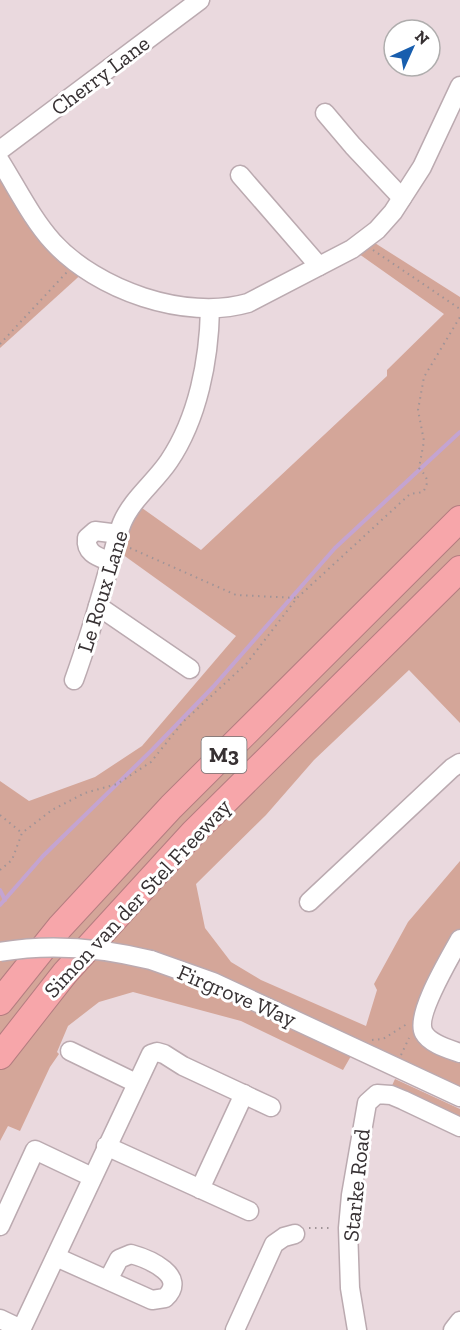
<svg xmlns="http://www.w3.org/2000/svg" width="460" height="1330" font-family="'Zilla Slab',serif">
<rect width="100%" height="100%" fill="#ead9de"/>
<g fill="#d4a699">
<path d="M0,161L86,270L0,348Z"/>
<path d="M367,238L460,297V723L409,670L314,760L266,815L196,884L205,928L231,962L261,980L366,1026L377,990L374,984L408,922L460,861V939L422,1026L460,1053V1097L355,1049L343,1070L241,1021L133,992L99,1002L68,1026L57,1052L59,1054L50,1067L20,1131L8,1126L0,1141V781L29,801L95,777L142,746L236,636L115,549L135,503L201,550L387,376V370L444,314L352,249Z"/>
<path d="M395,1079L460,1109V1122L390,1090Z"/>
</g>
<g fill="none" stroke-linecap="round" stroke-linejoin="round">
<g stroke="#c4a4d1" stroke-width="4">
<path d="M0,890L5,900"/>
<path d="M0,905L43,856L152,750L213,687L335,548L460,432"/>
</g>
<defs>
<g id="minor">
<path d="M325,113L353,146L402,198"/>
<path d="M0,150L200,0"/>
<path d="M0,161C17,188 32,219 53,242C97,290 185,321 248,303L352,249L377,230L393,212L422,167L460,86"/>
<path d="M240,175L319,266"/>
<path d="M111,562C99,557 85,554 87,538L95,531L119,534"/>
<path d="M98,606L190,669"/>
<path d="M74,680C87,644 98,607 108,571C113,555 116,538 122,523C132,499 155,482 169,461C198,418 209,360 210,309"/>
<path d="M309,902L452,768L460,763"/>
<path d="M460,939C451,956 414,1016 424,1033C430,1044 449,1049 460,1053"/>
<path d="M151,960L213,982L460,1097"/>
<path d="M70,1051L136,1083"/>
<path d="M106,1146L249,1211"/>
<path d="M200,1189L244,1094"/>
<path d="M0,1226L35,1150L92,1177"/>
<path d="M56,1257L152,1300L165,1298C189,1276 149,1259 131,1254L119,1259L108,1280"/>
<path d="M0,1319L21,1329"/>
<path d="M21,1330L151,1054L157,1052L164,1054L183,1066L271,1107"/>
<path d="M235,1330L274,1244L284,1237L295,1234"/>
<path d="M357,1330L350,1288L348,1228L351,1195L367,1103L377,1094L391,1095L403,1100L460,1127"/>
<path d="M453,1330L460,1321"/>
</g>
<g id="highway">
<path d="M0,1002L60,927L171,807L460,519"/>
<path d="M0,1056L65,973L193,833L460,569"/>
</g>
</defs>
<use href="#minor" stroke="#bbaab0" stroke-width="21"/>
<use href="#highway" stroke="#b47d80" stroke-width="28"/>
<g stroke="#a09497" stroke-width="2" stroke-dasharray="1.5 4.5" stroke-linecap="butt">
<path d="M373,250L460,309"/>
<path d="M0,344L67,272"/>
<path d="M130,548L236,595L297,598"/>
<path d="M0,815L22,833"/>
<path d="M0,870L12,860L22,833L52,810L85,793L117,784L151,762L183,722L247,663L297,598L410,494L423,492C430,481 427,477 419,468L424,441L418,410L424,377L460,317"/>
<path d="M372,1040L383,1039L407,1024"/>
<path d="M401,1055L409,1038"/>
<path d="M309,1228H333"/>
</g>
<use href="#minor" stroke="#fff" stroke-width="18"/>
<use href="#highway" stroke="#f7a6aa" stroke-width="26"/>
<defs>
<path id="minor-bridge" d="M0,952C51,943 102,948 151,960"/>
</defs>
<use href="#minor-bridge" stroke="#bbaab0" stroke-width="21" stroke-linecap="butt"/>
<use href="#minor-bridge" stroke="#fff" stroke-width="18"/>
</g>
<g text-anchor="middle" stroke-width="6" stroke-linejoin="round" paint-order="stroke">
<rect fill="#fff" stroke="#736f70" stroke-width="1.5" x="201.5" y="737" width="45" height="36" rx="4.5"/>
<g font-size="21" font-weight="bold" fill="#373133">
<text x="224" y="762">M3</text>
</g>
<g font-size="22" fill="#373133" stroke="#fff">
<text transform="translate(100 75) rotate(-37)" y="8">Cherry Lane</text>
<text transform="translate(102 591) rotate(-73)" y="8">Le Roux Lane</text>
<text transform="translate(137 898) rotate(-47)" y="8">Simon van der Stel Freeway</text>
<text transform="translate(237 995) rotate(23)" y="8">Firgrove Way</text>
<text transform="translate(356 1185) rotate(-84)" y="8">Starke Road</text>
</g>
</g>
<g transform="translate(412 48) rotate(45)"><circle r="28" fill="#ffffff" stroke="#afadad" stroke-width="1.5"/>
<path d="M0-4.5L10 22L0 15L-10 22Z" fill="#185eae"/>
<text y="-9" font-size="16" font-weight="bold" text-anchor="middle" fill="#373133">N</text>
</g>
</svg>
